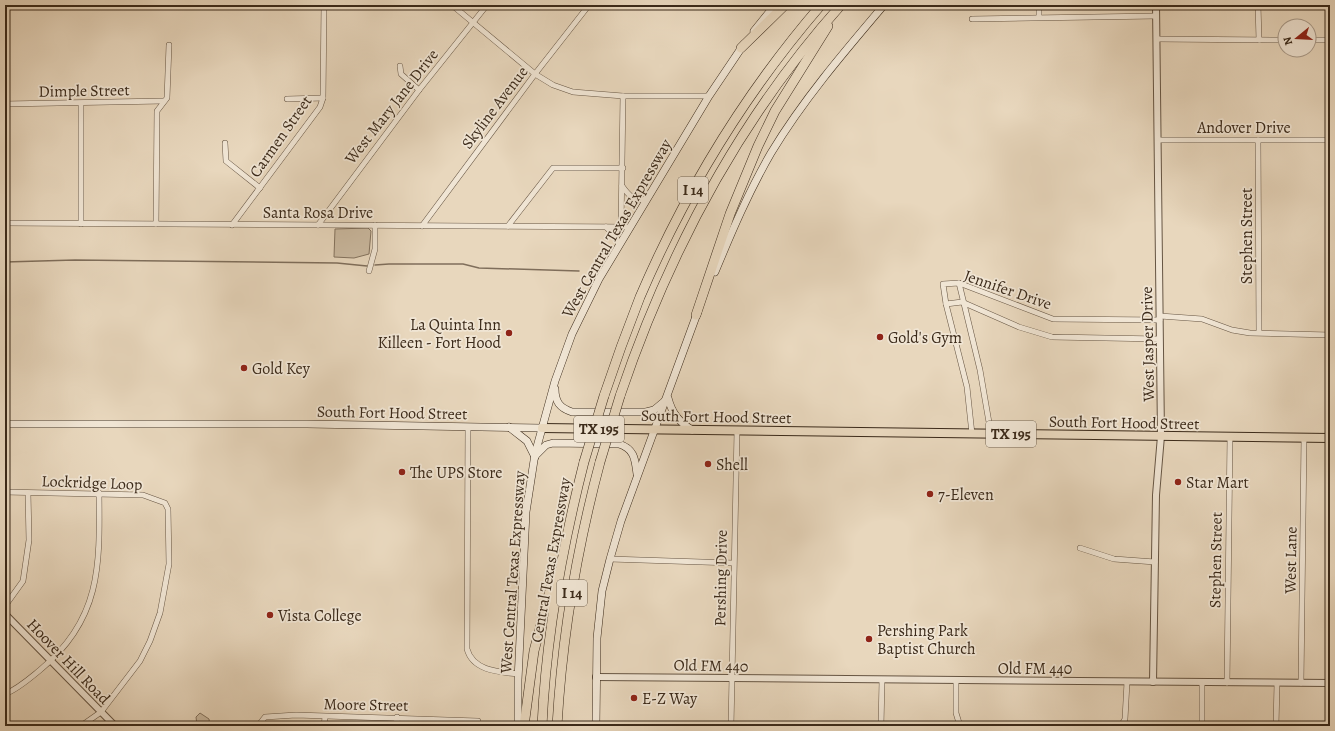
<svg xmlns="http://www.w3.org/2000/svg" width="1335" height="731" font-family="Alegreya,serif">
<rect width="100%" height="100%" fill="#e8d7bd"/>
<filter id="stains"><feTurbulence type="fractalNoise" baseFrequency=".005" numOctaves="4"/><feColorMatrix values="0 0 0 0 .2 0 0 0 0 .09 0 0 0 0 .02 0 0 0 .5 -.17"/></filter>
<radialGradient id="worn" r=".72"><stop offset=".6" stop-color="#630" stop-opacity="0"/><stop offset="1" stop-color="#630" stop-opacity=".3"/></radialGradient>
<g fill="#cbbaa1" stroke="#83725e">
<path d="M368,228L371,231L369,254L354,258L334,257L335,229Z"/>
<path d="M200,713L209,719L210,726L197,725L196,717Z"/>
</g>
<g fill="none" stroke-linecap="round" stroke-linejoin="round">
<g stroke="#7f6e5b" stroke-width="1.5">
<path d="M5,262L75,260L337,263L367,266"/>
<path d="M375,265L389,264H463L479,268L579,271"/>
</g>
<defs>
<g id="minor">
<path d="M452,5L535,74L553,85L573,92L623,96H709"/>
<path d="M1039,5V17"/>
<path d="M1258,5L1259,40"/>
<path d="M972,19L1156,16"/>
<path d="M1157,39L1285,40"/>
<path d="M1309,40H1330"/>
<path d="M1330,40V5"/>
<path d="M400,66L401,74L419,90"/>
<path d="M287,99L323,98"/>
<path d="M5,104L163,101"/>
<path d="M1158,140H1330"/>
<path d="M1258,140L1259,332"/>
<path d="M225,143L226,161L260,188"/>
<path d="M622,186C629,196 635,202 647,199"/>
<path d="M5,223L631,227"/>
<path d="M81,224V104"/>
<path d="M156,224L157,111L167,98L169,45"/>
<path d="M232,225L320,107L323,98L324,5"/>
<path d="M318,225L419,90L487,5"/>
<path d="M422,226L535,74L589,5"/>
<path d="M508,226L553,168H623"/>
<path d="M606,227L615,236L619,245"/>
<path d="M621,227L623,96"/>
<path d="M369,271L375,249V225"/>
<path d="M959,283L980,370L991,434"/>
<path d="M946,304L962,302L1019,327L1052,337L1159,339"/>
<path d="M1160,316L1202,319L1232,330L1250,333L1330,335"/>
<path d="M468,427L467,649C473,671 499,672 518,674"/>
<path d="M972,434L967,387L946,304L943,284L959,283L1053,319L1160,320"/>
<path d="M5,492L143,495L165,503L168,509L169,564L160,613L150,641L140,661L101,712L81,726"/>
<path d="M1080,548L1114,559L1155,562"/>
<path d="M610,559L733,563"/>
<path d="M5,606L23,581L29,540L28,493"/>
<path d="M956,681V713L960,726"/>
<path d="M1227,683L1230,437"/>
<path d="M1301,683L1304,438"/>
<path d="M5,694C18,689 29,679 40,670C101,620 100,566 99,493"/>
<path d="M258,726L265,717L296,715L478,721"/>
<path d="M324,726L325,717"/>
<path d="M396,726L397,717"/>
<path d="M731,726L737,431"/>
<path d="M881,726L882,680"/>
<path d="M1121,726L1125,719L1127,682"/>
<path d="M1202,726V682"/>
<path d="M1276,726L1277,683"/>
</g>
<g id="tertiary">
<path d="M5,614L115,726"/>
<path d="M596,677L1330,683"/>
<path d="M1153,682L1156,495L1161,436L1156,5"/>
</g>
<g id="secondary">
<path d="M754,31L775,5"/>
<path d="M715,272C732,231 749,191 771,153C803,100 844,52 884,5"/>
<path d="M555,389C555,402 560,408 572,412H646L654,410L666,400"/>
<path d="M668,398C672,413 678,421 692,430"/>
<path d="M5,424H307L542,428"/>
<path d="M509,427L527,441L535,457"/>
<path d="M537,454L546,445L553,443L619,444C635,449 635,460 637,474"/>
<path d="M518,726V680L526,512L535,454L555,381L572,334L599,279L709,96L744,44"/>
<path d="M596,726L597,638L602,591L610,559L621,521L698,311"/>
</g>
<path id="trunk" d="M542,428L1330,438"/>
<g id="motorway">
<path d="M741,48L785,5"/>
<path d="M696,315L730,214L758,146L775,111L828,26"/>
<path d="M604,396C615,363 627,330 640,297C685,192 746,92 821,5"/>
<path d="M620,396C668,254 740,118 841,5"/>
<path d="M524,726L534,651L554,575"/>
<path d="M542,726C546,637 562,548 584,462"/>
<path d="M557,726C562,637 577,548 600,462"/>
</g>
</defs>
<use href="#minor" stroke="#665543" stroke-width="6"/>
<use href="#tertiary" stroke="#665543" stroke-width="8"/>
<use href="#secondary" stroke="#3b2a1a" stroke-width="8"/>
<use href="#trunk" stroke="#3b2a1a" stroke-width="10"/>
<use href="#motorway" stroke="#3b2a1a" stroke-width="10"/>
<use href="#minor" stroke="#f0e5d4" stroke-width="5"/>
<use href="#tertiary" stroke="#f0e5d4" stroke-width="6"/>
<use href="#secondary" stroke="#f0e5d4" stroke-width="7"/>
<use href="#trunk" stroke="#e8d7bd" stroke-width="8"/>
<use href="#motorway" stroke="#e8d7bd" stroke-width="9"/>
<defs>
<g id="motorway-bridge">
<path d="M584,462L604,396"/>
<path d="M600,462L620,396"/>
</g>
</defs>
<use href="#motorway-bridge" stroke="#3b2a1a" stroke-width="10" stroke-linecap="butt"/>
<use href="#motorway-bridge" stroke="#e8d7bd" stroke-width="9"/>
</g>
<g fill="#8f2418" stroke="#f0e5d4" stroke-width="1.5">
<circle cx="509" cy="333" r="4"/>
<circle cx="880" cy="337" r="4"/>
<circle cx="244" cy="368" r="4"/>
<circle cx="708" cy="464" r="4"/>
<circle cx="402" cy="472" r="4"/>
<circle cx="1178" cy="482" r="4"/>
<circle cx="930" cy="494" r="4"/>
<circle cx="270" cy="615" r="4"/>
<circle cx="869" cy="639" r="4"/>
<circle cx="634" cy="698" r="4"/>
</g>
<g text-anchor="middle" stroke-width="3.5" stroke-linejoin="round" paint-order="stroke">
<g fill="#f0e5d4" stroke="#716252" stroke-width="1">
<rect x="678" y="177" width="30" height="26" rx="3"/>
<rect x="574" y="416" width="50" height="26" rx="3"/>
<rect x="986" y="421" width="50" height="26" rx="3"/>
<rect x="557" y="580" width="30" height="26" rx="3"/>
</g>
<g font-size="15" font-weight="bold" fill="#3b2a1a">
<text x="693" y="195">I 14</text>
<text x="599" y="434">TX 195</text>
<text x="1011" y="439">TX 195</text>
<text x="572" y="598">I 14</text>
</g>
<g font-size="16" fill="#3b2a1a" stroke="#f0e5d4">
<text transform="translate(84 90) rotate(-1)" y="6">Dimple Street</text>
<text transform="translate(391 106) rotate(-52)" y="6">West Mary Jane Drive</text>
<text transform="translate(494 107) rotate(-53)" y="6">Skyline Avenue</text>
<text x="1244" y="133">Andover Drive</text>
<text transform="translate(280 136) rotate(-55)" y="6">Carmen Street</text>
<text x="318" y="218">Santa Rosa Drive</text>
<text transform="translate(616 228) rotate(-60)" y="6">West Central Texas Expressway</text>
<text transform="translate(1246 236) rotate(-90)" y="6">Stephen Street</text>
<text transform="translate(1008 289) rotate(19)" y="6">Jennifer Drive</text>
<text transform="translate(1147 344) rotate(-91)" y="6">West Jasper Drive</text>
<text transform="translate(392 412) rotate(1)" y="6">South Fort Hood Street</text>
<text transform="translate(716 416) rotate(1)" y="6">South Fort Hood Street</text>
<text transform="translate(1124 422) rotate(1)" y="6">South Fort Hood Street</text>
<text transform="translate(92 482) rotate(2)" y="6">Lockridge Loop</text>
<text transform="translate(550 560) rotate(-80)" y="6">Central Texas Expressway</text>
<text transform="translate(1215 560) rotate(-89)" y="6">Stephen Street</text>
<text transform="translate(1290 560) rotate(-89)" y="6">West Lane</text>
<text transform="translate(512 572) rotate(-86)" y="6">West Central Texas Expressway</text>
<text transform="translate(720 578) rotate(-89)" y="6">Pershing Drive</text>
<text transform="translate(69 661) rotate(46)" y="6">Hoover Hill Road</text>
<text transform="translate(711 665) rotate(1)" y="6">Old FM 440</text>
<text x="1035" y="674">Old FM 440</text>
<text transform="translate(366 704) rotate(1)" y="6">Moore Street</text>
</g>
<g font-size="16" fill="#3b2a1a" stroke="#f0e5d4" text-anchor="start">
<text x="501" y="330" text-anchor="end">La Quinta Inn<tspan x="501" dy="18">Killeen - Fort Hood</tspan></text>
<text x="888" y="343">Gold's Gym</text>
<text x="252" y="374">Gold Key</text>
<text x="716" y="470">Shell</text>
<text x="410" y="478">The UPS Store</text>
<text x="1186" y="488">Star Mart</text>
<text x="938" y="500">7-Eleven</text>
<text x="278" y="621">Vista College</text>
<text x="877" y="636">Pershing Park<tspan x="877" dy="18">Baptist Church</tspan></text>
<text x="642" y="704">E-Z Way</text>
</g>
</g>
<rect width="1335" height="731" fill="none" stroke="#e8d7bd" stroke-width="20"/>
<rect x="6" y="6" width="1323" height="719" fill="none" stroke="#3b2a1a" stroke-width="2"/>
<rect x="10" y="10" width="1315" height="711" fill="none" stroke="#3b2a1a"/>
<g transform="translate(1297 38) rotate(252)"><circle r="19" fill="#f0e5d4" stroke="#a89a8a"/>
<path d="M0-3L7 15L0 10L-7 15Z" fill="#8f2418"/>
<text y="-6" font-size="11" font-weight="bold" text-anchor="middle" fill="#3b2a1a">N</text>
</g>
<rect width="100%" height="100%" filter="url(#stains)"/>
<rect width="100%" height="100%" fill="url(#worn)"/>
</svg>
